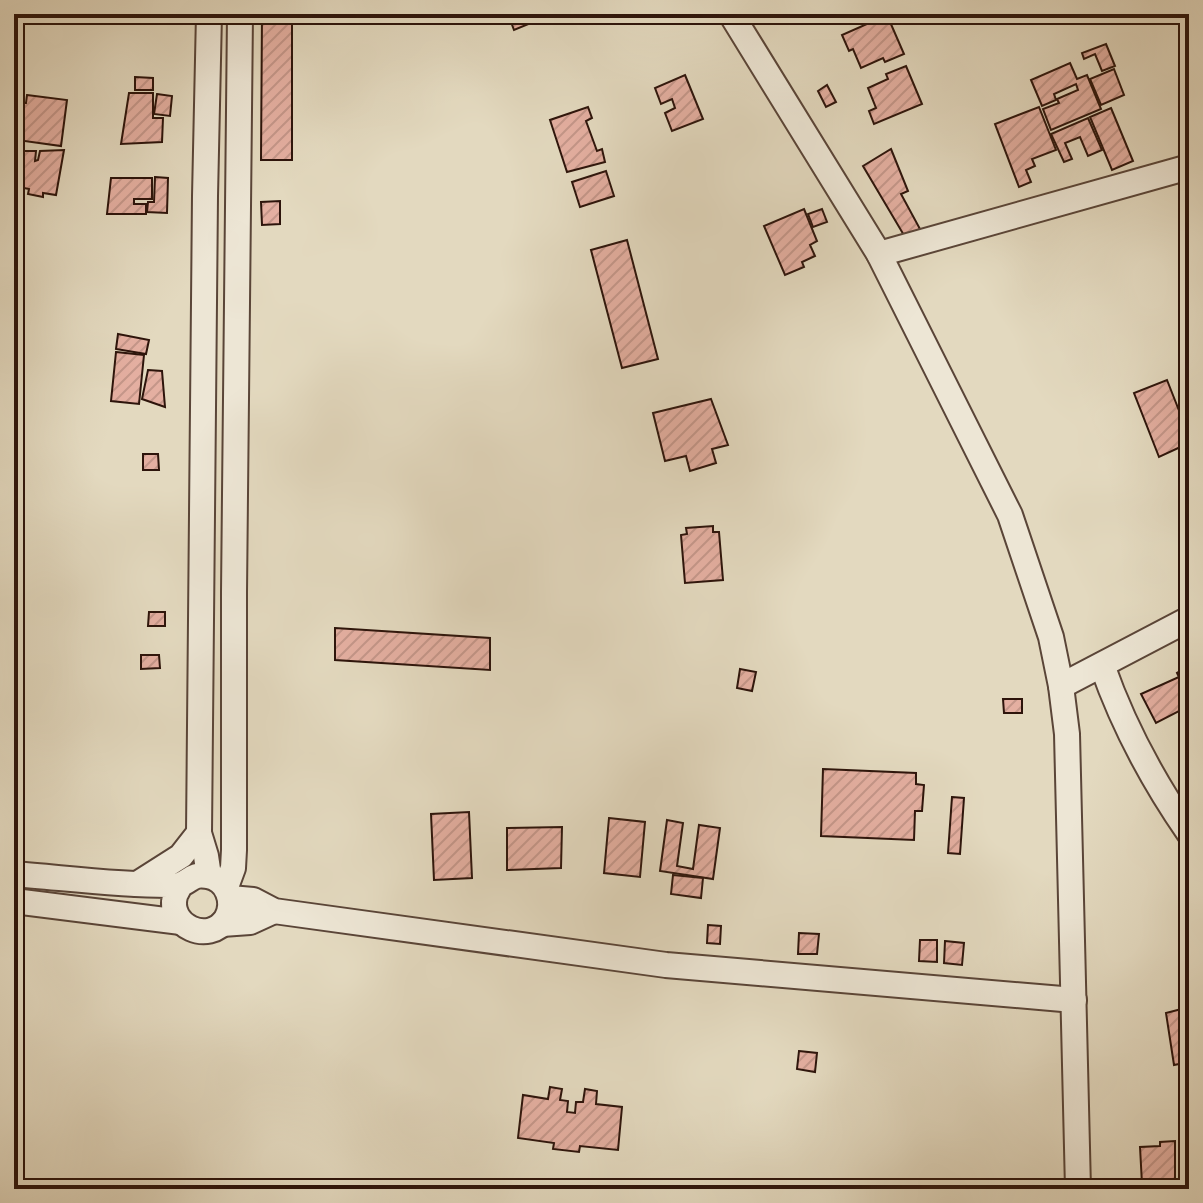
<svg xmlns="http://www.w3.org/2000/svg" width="1203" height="1203" font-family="Alegreya,serif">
<defs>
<pattern id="building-hatch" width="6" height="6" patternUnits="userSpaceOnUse" patternTransform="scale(2)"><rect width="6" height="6" fill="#e4afa1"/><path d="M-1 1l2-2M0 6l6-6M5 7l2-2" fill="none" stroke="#c49689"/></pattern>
</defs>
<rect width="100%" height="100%" fill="#e3d9bf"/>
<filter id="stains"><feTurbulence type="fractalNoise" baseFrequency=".0025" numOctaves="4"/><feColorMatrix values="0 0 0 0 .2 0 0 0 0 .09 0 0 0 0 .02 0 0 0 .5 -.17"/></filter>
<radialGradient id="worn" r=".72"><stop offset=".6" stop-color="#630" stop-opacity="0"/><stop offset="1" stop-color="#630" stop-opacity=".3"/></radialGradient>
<g fill="url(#building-hatch)" stroke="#2d140b" stroke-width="2">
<path d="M262,14H292V160H261Z"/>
<path d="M508,14H547L548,16L514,30Z"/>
<path d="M887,15L904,54L885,62L883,58L861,68L853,49L849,51L842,35Z"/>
<path d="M1106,44L1115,66L1102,71L1095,54L1084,59L1082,53Z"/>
<path d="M1070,63L1077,79L1087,75L1101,109L1051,130L1043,109L1059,103L1057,99L1078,90L1076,84L1054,94L1056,100L1042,106L1031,80Z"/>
<path d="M906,66L922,104L874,124L869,111L876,108L868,88L888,79L886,74Z"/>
<path d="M1114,69L1124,95L1101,105L1090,79Z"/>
<path d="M685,75L703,119L672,131L665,113L675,108L672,99L661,104L655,88Z"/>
<path d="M135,77L153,78V90H135Z"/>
<path d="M827,85L836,102L826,107L818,91Z"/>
<path d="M129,93H153V118H163L162,142L121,144Z"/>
<path d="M157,94L172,96L170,116L154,114Z"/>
<path d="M27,95L67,100L61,146L17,140L21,103H26Z"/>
<path d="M588,107L592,118L586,121L597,151L602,149L605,162L567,172L550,120Z"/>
<path d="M1039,107L1056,150L1032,159L1035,166L1026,170L1031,182L1019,187L995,124Z"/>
<path d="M1111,108L1133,161L1112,170L1090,117Z"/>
<path d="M1088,118L1102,150L1088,156L1080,137L1065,143L1072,159L1064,162L1051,134Z"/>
<path d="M891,149L908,191L901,194L920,229L905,237L863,166Z"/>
<path d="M64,150L56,195L43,193V197L28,194L29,189L14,186L19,151H36L35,161L38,160L40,151Z"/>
<path d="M606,171L614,196L580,207L572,182Z"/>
<path d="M155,177L168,178L167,213L147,212L148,202H154Z"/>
<path d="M111,178H152V199H134V204H146V214H107Z"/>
<path d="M280,201V224L262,225L261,202Z"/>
<path d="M804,209L817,241L810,245L815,256L802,262L804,267L785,275L764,226Z"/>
<path d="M822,209L827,222L813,227L808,214Z"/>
<path d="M627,240L658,359L622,368L591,250Z"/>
<path d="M118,334L149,340L146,354L116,349Z"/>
<path d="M116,352L144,355L139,404L111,401Z"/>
<path d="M148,370L162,371L165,407L142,399Z"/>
<path d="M1167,380L1189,436V443L1159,457L1134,393Z"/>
<path d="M711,399L728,445L712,449L716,463L690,471L686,456L665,461L653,413Z"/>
<path d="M143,454H158L159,470H143Z"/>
<path d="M713,526V532H719L723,580L685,583L681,535L687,534L686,528Z"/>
<path d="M149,612H165V626H148Z"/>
<path d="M335,628L490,638V670L335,660Z"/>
<path d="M141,655H159L160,668L141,669Z"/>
<path d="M1187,667L1189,671V706L1156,723L1141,694L1179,677L1177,673Z"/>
<path d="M740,669L756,672L752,691L737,688Z"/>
<path d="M1003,699H1022V713H1004Z"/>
<path d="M823,769L916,773V784L924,785L922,811H915L914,840L821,836Z"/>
<path d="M952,797L964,798L960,854L948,853Z"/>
<path d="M469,812L472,878L434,880L431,814Z"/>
<path d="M609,818L645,822L640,877L604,873Z"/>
<path d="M667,820L683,823L677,866L693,869L699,825L720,828L713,879L660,871Z"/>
<path d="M562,827L561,868L507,870V828Z"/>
<path d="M673,875L703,878L701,898L671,894Z"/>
<path d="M708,925L721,926L720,944L707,943Z"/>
<path d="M799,933L819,934L817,954H798Z"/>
<path d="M920,940H937V962L919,961Z"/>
<path d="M945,941L964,943L962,965L944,963Z"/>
<path d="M1189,1007V1062L1174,1065L1166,1013Z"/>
<path d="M799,1051L817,1053L815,1072L797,1069Z"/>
<path d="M550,1087L562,1089L560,1100L568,1101L567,1112L575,1113L576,1102H583L585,1089L597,1091L596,1104L622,1107L618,1150L580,1146L579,1152L553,1149L554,1143L518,1138L523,1095L548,1099Z"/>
<path d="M1175,1141V1189H1153V1183L1142,1184L1140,1147L1160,1146V1142Z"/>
</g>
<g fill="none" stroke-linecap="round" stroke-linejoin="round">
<defs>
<g id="street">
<path d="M731,14L879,254L1010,515L1051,637L1061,686L1067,734L1078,1189"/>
<path d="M879,254L1189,167"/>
<path d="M1102,665C1123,725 1153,781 1189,833"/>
<path d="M1061,686L1189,619"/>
<path d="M14,874C65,878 116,885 167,885C171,885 176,886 179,885C190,882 192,873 207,876C227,879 236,902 226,919C209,945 167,926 175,896C176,892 179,889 180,885"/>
<path d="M209,876L206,856L199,833L205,196L209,14"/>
<path d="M137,884L181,856L199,833"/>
<path d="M226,887L233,868L234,850V592L240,14"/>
<path d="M230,898L253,900L274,911L666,965L1074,1000"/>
<path d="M14,901L181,922"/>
<path d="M222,924L250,922L274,911"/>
</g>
</defs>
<use href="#street" stroke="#5a4538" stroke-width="28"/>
<use href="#street" stroke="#ede6d5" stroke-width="24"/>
</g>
<rect width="1203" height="1203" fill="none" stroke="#e3d9bf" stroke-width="48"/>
<rect x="16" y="16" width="1171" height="1171" fill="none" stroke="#2d140b" stroke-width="4"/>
<rect x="24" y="24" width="1155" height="1155" fill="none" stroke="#2d140b" stroke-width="2"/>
<rect width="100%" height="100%" filter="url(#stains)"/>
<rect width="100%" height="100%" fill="url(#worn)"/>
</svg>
